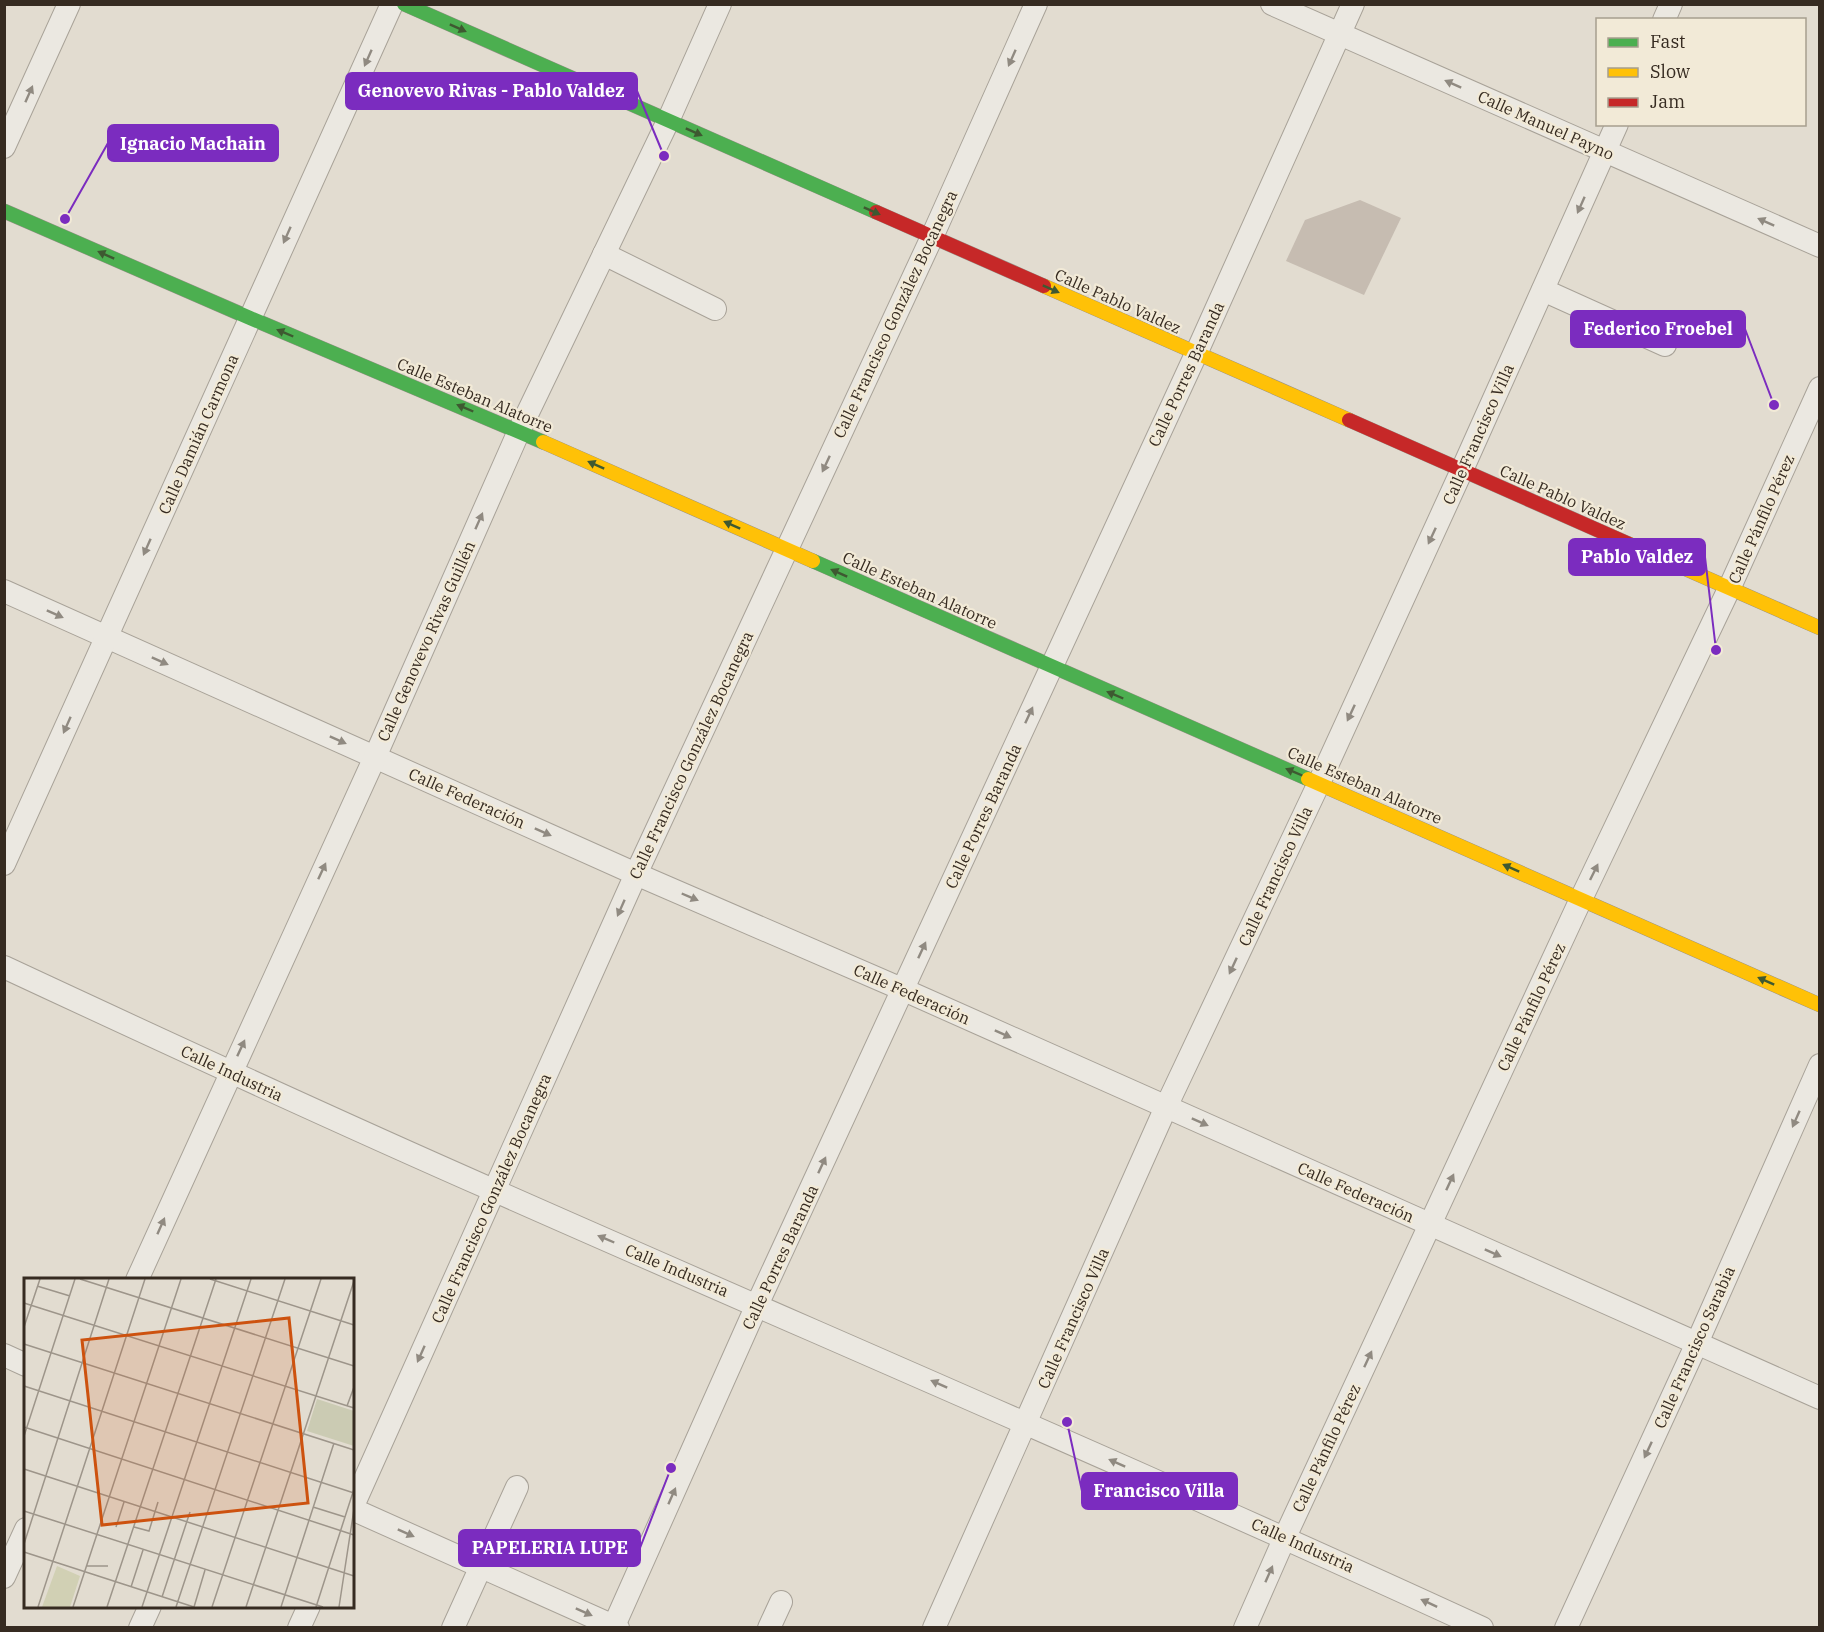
<svg xmlns="http://www.w3.org/2000/svg" width="1824" height="1632" font-family="'IBM Plex Serif',serif">
<rect width="100%" height="100%" fill="#e2dcd0"/>
<path fill="#c6bcb1" d="M1360,200L1401,218L1364,295L1286,261L1305,220Z"/>
<g fill="none" stroke-linecap="round" stroke-linejoin="round">
<defs>
<g id="street">
<path d="M1272,4L1820,246"/>
<path d="M1664,20L1671,4"/>
<path d="M4,147L69,4"/>
<path d="M604,254L715,309"/>
<path d="M1543,290L1665,345"/>
<path d="M4,591L636,874L904,990L1820,1398"/>
<path d="M4,864L392,4"/>
<path d="M4,967C167,1043 329,1118 493,1190C823,1336 1154,1477 1482,1628"/>
<path d="M137,1280L375,757L519,431L668,121L720,4"/>
<path d="M4,1355L26,1365"/>
<path d="M352,1508L636,874L932,237L1036,4"/>
<path d="M352,1509L618,1628"/>
<path d="M4,1577L26,1529"/>
<path d="M140,1628L150,1606"/>
<path d="M299,1628L309,1606"/>
<path d="M453,1628L517,1487"/>
<path d="M613,1628L757,1305L1196,354L1353,4"/>
<path d="M769,1628L781,1602"/>
<path d="M934,1628L1166,1107L1319,783L1462,470L1617,124"/>
<path d="M1245,1628L1285,1537L1581,899L1729,589L1820,388"/>
<path d="M1566,1628L1697,1343L1820,1065"/>
</g>
<g id="fast">
<path d="M404,4L876,212"/>
<path d="M4,211L250,318L543,442"/>
<path d="M813,561L1308,779"/>
</g>
<g id="slow">
<path d="M1044,286L1349,420"/>
<path d="M543,442L813,561"/>
<path d="M1629,544L1820,628"/>
<path d="M1308,779L1820,1005"/>
</g>
<g id="jam">
<path d="M876,212L1044,286"/>
<path d="M1349,420L1629,544"/>
</g>
</defs>
<use href="#street" stroke="#a8a298" stroke-width="24"/>
<use href="#fast" stroke="#979188" stroke-width="15"/>
<use href="#slow" stroke="#979188" stroke-width="15"/>
<use href="#jam" stroke="#979188" stroke-width="15"/>
<use href="#street" stroke="#ebe8e1" stroke-width="22"/>
<use href="#fast" stroke="#4caf50" stroke-width="14"/>
<use href="#slow" stroke="#ffc107" stroke-width="14"/>
<use href="#jam" stroke="#c62828" stroke-width="14"/>
</g>
<defs><path id="oneway-solid" d="M-6-.8H1V-3.2L6.5 0L1 3.2V.8H-6Z" transform="scale(1.5)"/></defs>
<g fill="#3e5931">
<use href="#oneway-solid" transform="translate(458 28) rotate(24)"/>
<use href="#oneway-solid" transform="translate(694 132) rotate(24)"/>
<use href="#oneway-solid" transform="translate(872 211) rotate(24)"/>
<use href="#oneway-solid" transform="translate(106 255) rotate(-156)"/>
<use href="#oneway-solid" transform="translate(1051 289) rotate(24)"/>
<use href="#oneway-solid" transform="translate(285 333) rotate(-157)"/>
<use href="#oneway-solid" transform="translate(465 408) rotate(-157)"/>
<use href="#oneway-solid" transform="translate(596 465) rotate(-156)"/>
<use href="#oneway-solid" transform="translate(732 525) rotate(-156)"/>
<use href="#oneway-solid" transform="translate(839 573) rotate(-156)"/>
<use href="#oneway-solid" transform="translate(1115 695) rotate(-157)"/>
<use href="#oneway-solid" transform="translate(1294 772) rotate(-157)"/>
<use href="#oneway-solid" transform="translate(1511 868) rotate(-156)"/>
<use href="#oneway-solid" transform="translate(1766 981) rotate(-156)"/>
</g>
<g fill="#908a81">
<use href="#oneway-solid" transform="translate(368 58) rotate(114)"/>
<use href="#oneway-solid" transform="translate(1012 58) rotate(114)"/>
<use href="#oneway-solid" transform="translate(1453 84) rotate(-156)"/>
<use href="#oneway-solid" transform="translate(29 94) rotate(-66)"/>
<use href="#oneway-solid" transform="translate(1581 205) rotate(114)"/>
<use href="#oneway-solid" transform="translate(1766 222) rotate(-156)"/>
<use href="#oneway-solid" transform="translate(287 235) rotate(114)"/>
<use href="#oneway-solid" transform="translate(826 464) rotate(115)"/>
<use href="#oneway-solid" transform="translate(479 521) rotate(-66)"/>
<use href="#oneway-solid" transform="translate(1432 536) rotate(115)"/>
<use href="#oneway-solid" transform="translate(147 547) rotate(114)"/>
<use href="#oneway-solid" transform="translate(55 614) rotate(24)"/>
<use href="#oneway-solid" transform="translate(160 661) rotate(24)"/>
<use href="#oneway-solid" transform="translate(1351 713) rotate(115)"/>
<use href="#oneway-solid" transform="translate(1029 715) rotate(-65)"/>
<use href="#oneway-solid" transform="translate(67 725) rotate(114)"/>
<use href="#oneway-solid" transform="translate(338 740) rotate(24)"/>
<use href="#oneway-solid" transform="translate(543 832) rotate(24)"/>
<use href="#oneway-solid" transform="translate(322 871) rotate(-65)"/>
<use href="#oneway-solid" transform="translate(1594 872) rotate(-64)"/>
<use href="#oneway-solid" transform="translate(690 897) rotate(23)"/>
<use href="#oneway-solid" transform="translate(621 908) rotate(114)"/>
<use href="#oneway-solid" transform="translate(922 950) rotate(-65)"/>
<use href="#oneway-solid" transform="translate(1233 966) rotate(115)"/>
<use href="#oneway-solid" transform="translate(1003 1034) rotate(24)"/>
<use href="#oneway-solid" transform="translate(241 1048) rotate(-65)"/>
<use href="#oneway-solid" transform="translate(1796 1119) rotate(114)"/>
<use href="#oneway-solid" transform="translate(1200 1122) rotate(24)"/>
<use href="#oneway-solid" transform="translate(822 1165) rotate(-65)"/>
<use href="#oneway-solid" transform="translate(1450 1182) rotate(-65)"/>
<use href="#oneway-solid" transform="translate(161 1226) rotate(-66)"/>
<use href="#oneway-solid" transform="translate(606 1239) rotate(-157)"/>
<use href="#oneway-solid" transform="translate(1493 1253) rotate(24)"/>
<use href="#oneway-solid" transform="translate(421 1354) rotate(114)"/>
<use href="#oneway-solid" transform="translate(1368 1359) rotate(-65)"/>
<use href="#oneway-solid" transform="translate(939 1384) rotate(-156)"/>
<use href="#oneway-solid" transform="translate(1648 1450) rotate(115)"/>
<use href="#oneway-solid" transform="translate(1117 1463) rotate(-156)"/>
<use href="#oneway-solid" transform="translate(672 1496) rotate(-66)"/>
<use href="#oneway-solid" transform="translate(406 1533) rotate(24)"/>
<use href="#oneway-solid" transform="translate(1269 1574) rotate(-66)"/>
<use href="#oneway-solid" transform="translate(1429 1603) rotate(-155)"/>
<use href="#oneway-solid" transform="translate(584 1612) rotate(24)"/>
</g>
<g text-anchor="middle" stroke-width="4.5" stroke-linejoin="round" paint-order="stroke">
<g font-size="16" fill="#362b21" stroke="#f2ead7">
<text transform="translate(1546 125) rotate(24)" y="6">Calle Manuel Payno</text>
<text transform="translate(1118 301) rotate(24)" y="6">Calle Pablo Valdez</text>
<text transform="translate(895 314) rotate(-65)" y="6">Calle Francisco González Bocanegra</text>
<text transform="translate(1186 374) rotate(-65)" y="6">Calle Porres Baranda</text>
<text transform="translate(475 395) rotate(23)" y="6">Calle Esteban Alatorre</text>
<text transform="translate(198 434) rotate(-66)" y="6">Calle Damián Carmona</text>
<text transform="translate(1478 434) rotate(-66)" y="6">Calle Francisco Villa</text>
<text transform="translate(1563 497) rotate(24)" y="6">Calle Pablo Valdez</text>
<text transform="translate(1761 519) rotate(-66)" y="6">Calle Pánfilo Pérez</text>
<text transform="translate(920 590) rotate(24)" y="6">Calle Esteban Alatorre</text>
<text transform="translate(426 641) rotate(-66)" y="6">Calle Genovevo Rivas Guillén</text>
<text transform="translate(691 755) rotate(-65)" y="6">Calle Francisco González Bocanegra</text>
<text transform="translate(1365 785) rotate(24)" y="6">Calle Esteban Alatorre</text>
<text transform="translate(467 798) rotate(24)" y="6">Calle Federación</text>
<text transform="translate(983 816) rotate(-65)" y="6">Calle Porres Baranda</text>
<text transform="translate(1275 876) rotate(-65)" y="6">Calle Francisco Villa</text>
<text transform="translate(912 994) rotate(24)" y="6">Calle Federación</text>
<text transform="translate(1531 1007) rotate(-65)" y="6">Calle Pánfilo Pérez</text>
<text transform="translate(232 1073) rotate(25)" y="6">Calle Industria</text>
<text transform="translate(1356 1192) rotate(24)" y="6">Calle Federación</text>
<text transform="translate(491 1198) rotate(-66)" y="6">Calle Francisco González Bocanegra</text>
<text transform="translate(780 1257) rotate(-65)" y="6">Calle Porres Baranda</text>
<text transform="translate(677 1270) rotate(23)" y="6">Calle Industria</text>
<text transform="translate(1073 1318) rotate(-66)" y="6">Calle Francisco Villa</text>
<text transform="translate(1694 1347) rotate(-66)" y="6">Calle Francisco Sarabia</text>
<text transform="translate(1326 1448) rotate(-65)" y="6">Calle Pánfilo Pérez</text>
<text transform="translate(1303 1545) rotate(24)" y="6">Calle Industria</text>
</g>
</g>
<g transform="translate(24 1278)">
<rect width="330" height="330" fill="#e2dcd0"/>
<path d="M33,288L56,298L46,329H18Z" fill="#d1d0b4"/>
<path d="M293,121L330,133V168L283,153Z" fill="#cbcbb3"/>
<path fill="none" stroke="#9d958a" stroke-width="1.5" d="M56,1L330,88M186,1L330,47M13,8L46,18M0,25L330,130M0,49L16,1M0,66L330,172M0,108L330,215M323,128L330,109M0,149L330,257M0,158L51,1M0,191L330,298M289,229L321,239M0,233L299,329M92,249L100,224M110,249L125,253L134,224M0,266L85,1M0,274L170,329M62,288H84M107,309L119,272M138,319L166,234M14,329L121,1M49,329L157,1M83,329L192,1M118,329L227,1M152,329L261,1M170,329L181,292M188,329L297,1M222,329L330,3M257,329L310,165M292,329L330,211M315,329L330,231"/>
<path fill="#cd520f" fill-opacity="0.15" stroke="#cd520f" stroke-width="3" d="M265,40L284,225L78,247L58,62Z"/>
<rect width="330" height="330" fill="none" stroke="#362b21" stroke-width="3"/>
</g>
<path fill="none" stroke="#7b2cbf" stroke-width="2" d="M664 156L637 91M65 219L108 143M1774 405L1745 329M1716 650L1705 557M1067 1422L1082 1491M671 1468L640 1548"/>
<g fill="#7b2cbf" stroke="#f2ead7" stroke-width="2">
<circle cx="664" cy="156" r="6"/>
<circle cx="65" cy="219" r="6"/>
<circle cx="1774" cy="405" r="6"/>
<circle cx="1716" cy="650" r="6"/>
<circle cx="1067" cy="1422" r="6"/>
<circle cx="671" cy="1468" r="6"/>
</g>
<g fill="#7b2cbf" stroke="#7b2cbf" stroke-width="2">
<rect x="346" y="73" width="291" height="36" rx="6"/>
<rect x="108" y="125" width="170" height="36" rx="6"/>
<rect x="1571" y="311" width="174" height="36" rx="6"/>
<rect x="1569" y="539" width="136" height="36" rx="6"/>
<rect x="1082" y="1473" width="155" height="36" rx="6"/>
<rect x="459" y="1530" width="181" height="36" rx="6"/>
</g>
<g font-size="18" text-anchor="middle" font-weight="bold" fill="#fff">
<text x="491" y="97">Genovevo Rivas - Pablo Valdez</text>
<text x="193" y="150">Ignacio Machain</text>
<text x="1658" y="335">Federico Froebel</text>
<text x="1637" y="563">Pablo Valdez</text>
<text x="1159" y="1497">Francisco Villa</text>
<text x="550" y="1554">PAPELERIA LUPE</text>
</g>
<rect width="1824" height="1632" fill="none" stroke="#362b21" stroke-width="12"/>
<rect x="1596" y="18" width="210" height="108" fill="#f2ead7" stroke="#a79e8e" stroke-width="1.5"/>
<rect x="1608" y="38" width="30" height="9" fill="#4caf50" stroke="#a79e8e" stroke-width="1.5"/>
<text x="1650" y="48" font-size="18" fill="#362b21">Fast</text>
<rect x="1608" y="68" width="30" height="9" fill="#ffc107" stroke="#a79e8e" stroke-width="1.5"/>
<text x="1650" y="78" font-size="18" fill="#362b21">Slow</text>
<rect x="1608" y="98" width="30" height="9" fill="#c62828" stroke="#a79e8e" stroke-width="1.5"/>
<text x="1650" y="108" font-size="18" fill="#362b21">Jam</text>
</svg>
